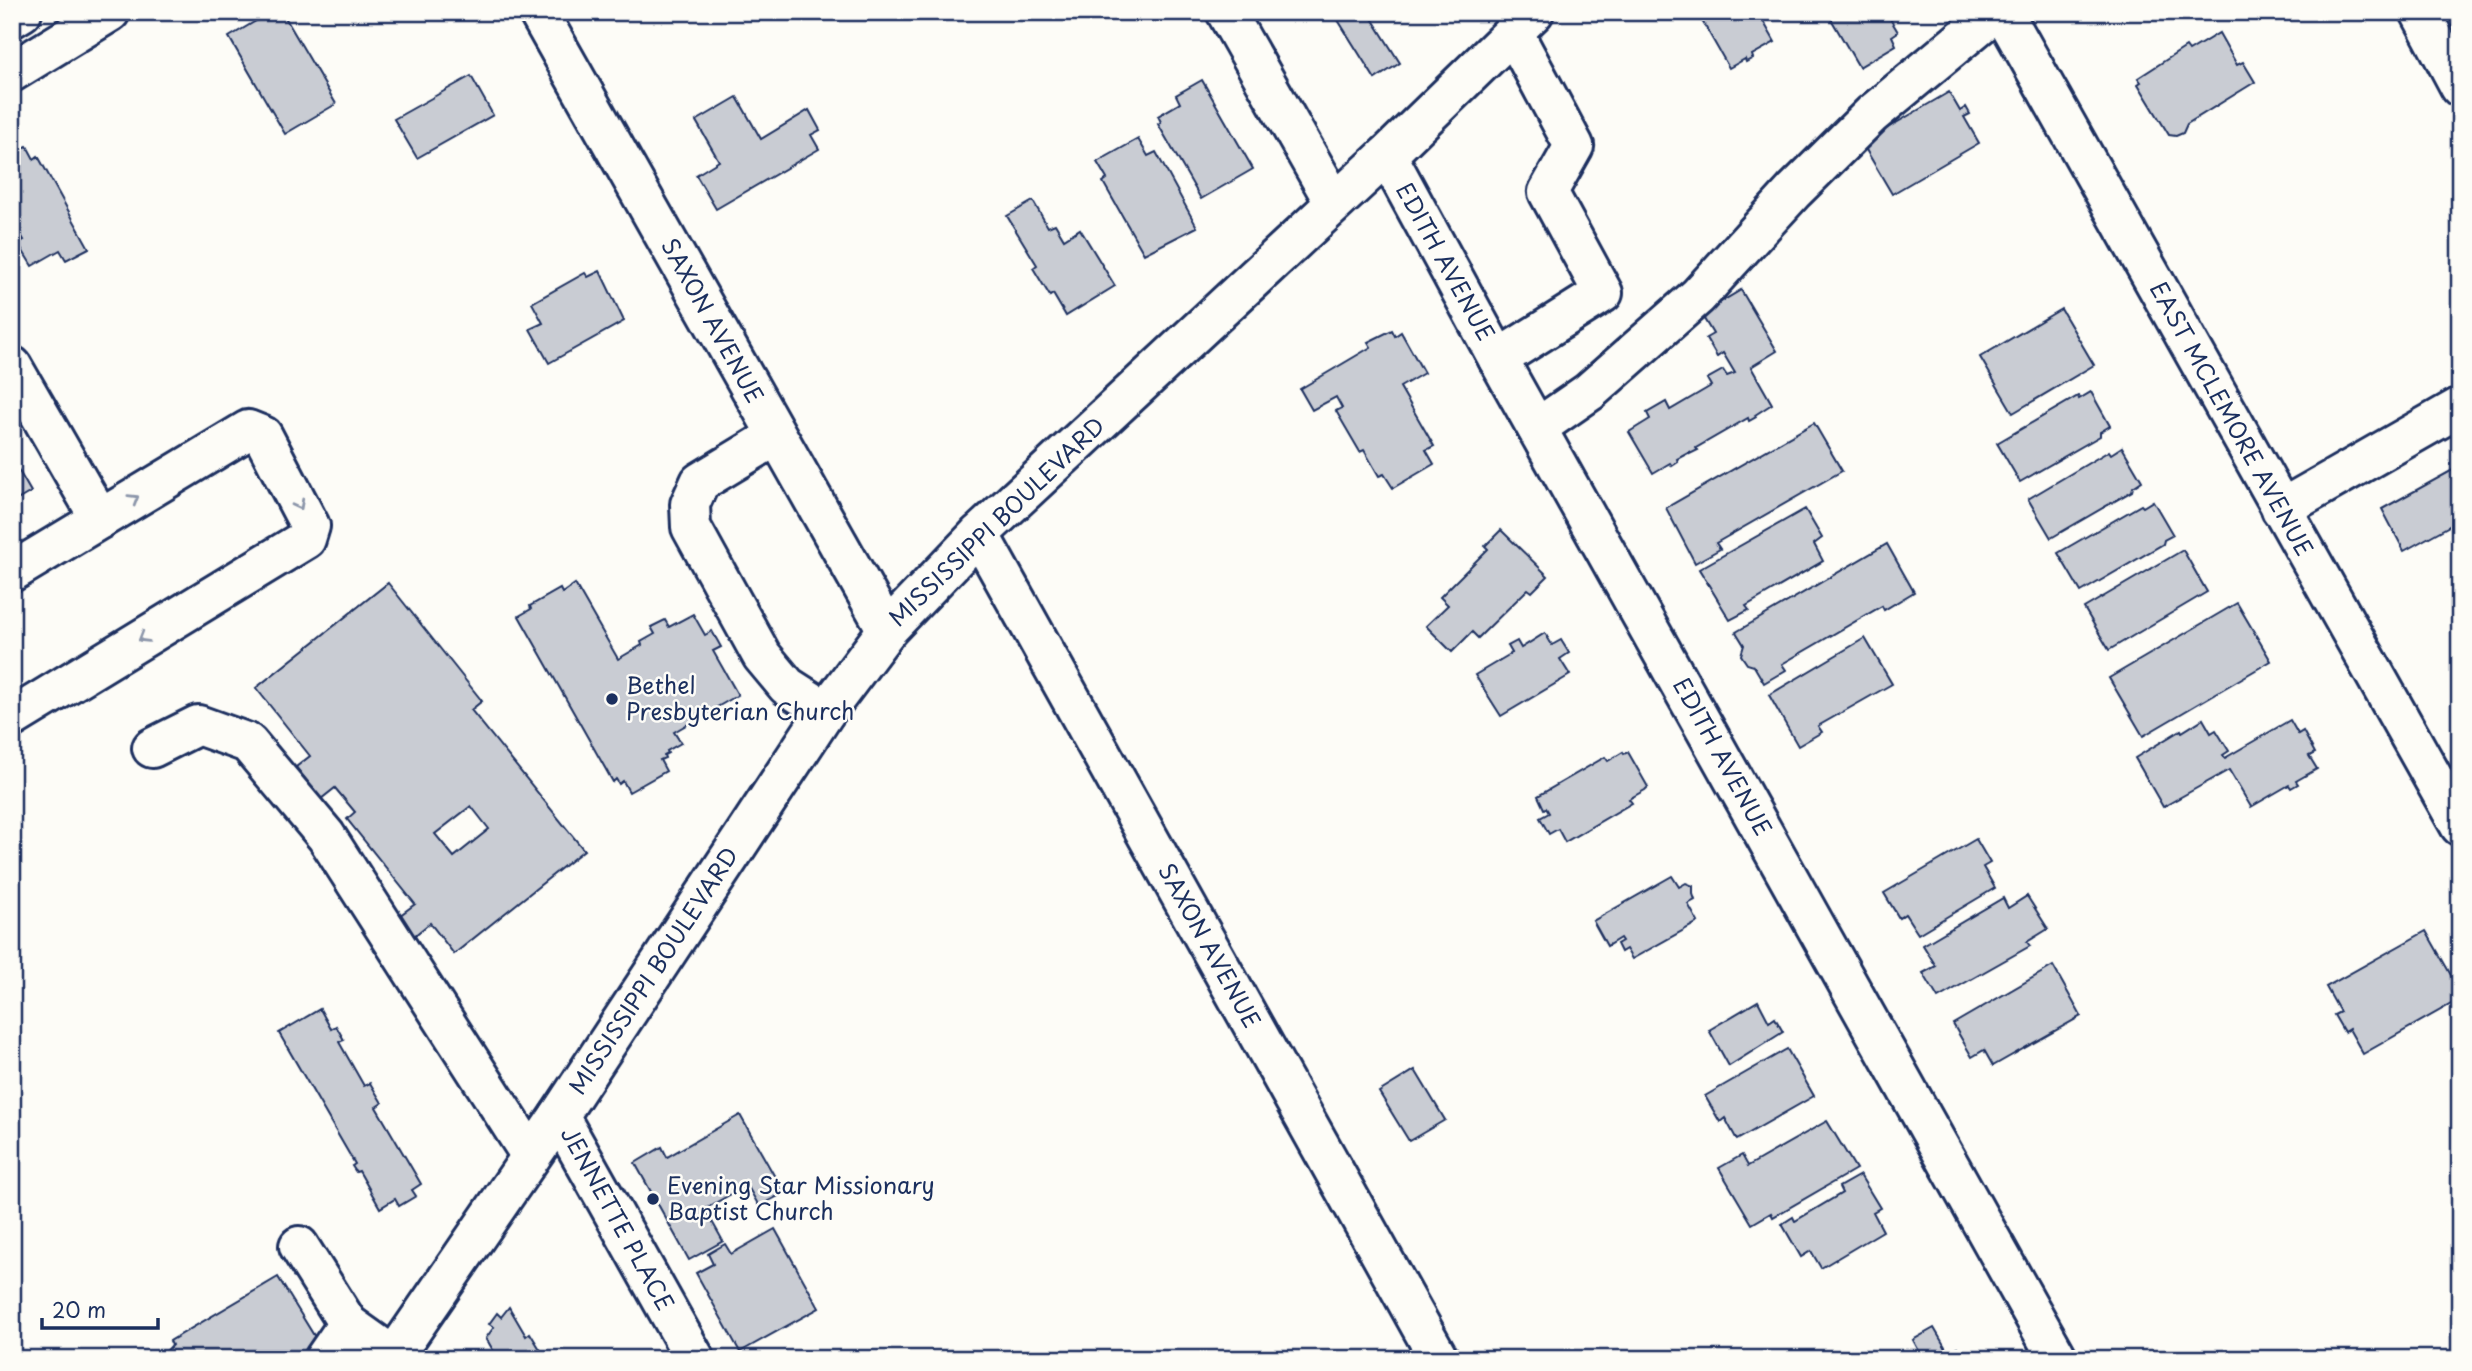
<svg xmlns="http://www.w3.org/2000/svg" width="2472" height="1371" font-family="'Playpen Sans',sans-serif">
<rect width="100%" height="100%" fill="#fdfcf7"/>
<filter id="ink" filterUnits="userSpaceOnUse"><feTurbulence type="fractalNoise" baseFrequency=".0143" numOctaves="2"/><feDisplacementMap in="SourceGraphic" scale="14" xChannelSelector="R" yChannelSelector="G"/><feConvolveMatrix kernelMatrix="1 2 1 2 8 2 1 2 1" color-interpolation-filters="sRGB"/></filter>
<g filter="url(#ink)">
<g fill="#c9ccd3" stroke="#1b2f5e" stroke-width="2" fill-rule="evenodd">
<path d="M271,12H282L336,104L285,134L229,37Z"/>
<path d="M1333,12H1368L1400,63L1375,79Z"/>
<path d="M1697,12H1758L1775,42L1752,55L1753,58L1746,62L1745,59L1729,68Z"/>
<path d="M1827,12H1886L1898,32L1892,36L1896,45L1859,67Z"/>
<path d="M2219,33L2237,65L2243,62L2255,82L2187,124L2183,133L2176,136L2169,135L2138,84L2141,82L2138,78L2186,47L2189,51Z"/>
<path d="M471,76L493,115L417,158L394,119Z"/>
<path d="M1202,80L1253,169L1201,199L1158,124L1161,122L1158,116L1180,103L1176,95Z"/>
<path d="M1949,92L1960,111L1966,107L1970,114L1964,117L1979,143L1892,194L1862,143Z"/>
<path d="M737,97L761,139L809,110L820,130L811,135L819,149L716,209L696,175L719,161L696,121Z"/>
<path d="M1138,139L1148,156L1156,152L1197,227L1144,254L1103,182L1107,179L1097,162Z"/>
<path d="M27,146L34,159L38,156L89,248L66,260L60,250L32,266L18,243L24,240L12,220V155Z"/>
<path d="M1033,201L1048,227L1055,224L1064,239L1080,229L1115,286L1066,316L1053,294L1050,296L1033,268L1037,265L1007,216Z"/>
<path d="M600,271L624,321L549,363L530,329L543,323L532,303L585,273L588,277Z"/>
<path d="M1741,290L1777,351L1751,367L1772,404L1755,415L1756,417L1749,421L1748,418L1696,448L1698,450L1690,454V452L1677,459L1678,462L1672,466L1670,463L1653,473L1629,432L1650,419L1647,413L1666,402L1670,410L1711,386L1707,379L1723,370L1727,376L1735,373L1723,353L1717,357L1706,338L1713,334L1701,314Z"/>
<path d="M2061,309L2094,365L2013,413L1980,357Z"/>
<path d="M1392,330L1395,336L1401,332L1424,373L1400,387L1434,446L1426,450L1434,464L1393,488L1384,474L1379,476L1364,450L1360,452L1336,411L1342,408L1336,397L1312,410L1300,389L1371,347L1368,342Z"/>
<path d="M2091,392L2110,426L2100,432V436L2020,482L1997,443L2078,396L2079,399Z"/>
<path d="M1814,423L1842,471L1716,543L1720,549L1695,563L1666,508Z"/>
<path d="M2122,447L2142,481L2133,487L2132,491L2051,538L2028,499L2109,451L2111,454Z"/>
<path d="M12,459L31,492L12,503Z"/>
<path d="M2460,466V520L2404,551L2382,509Z"/>
<path d="M2153,501L2173,535L2164,540L2163,544L2081,592L2058,553L2141,505L2143,507Z"/>
<path d="M1805,509L1822,538L1814,544L1823,561L1746,606L1749,610L1730,620L1699,569Z"/>
<path d="M1501,530L1548,576L1532,592L1528,589L1478,638L1472,632L1452,652L1426,626L1448,605L1440,597L1488,549L1485,546Z"/>
<path d="M1887,544L1914,592L1884,610L1882,606L1782,664L1786,670L1764,683L1754,666L1747,664L1741,655L1744,645L1736,632Z"/>
<path d="M2183,550L2207,592L2109,650L2084,608Z"/>
<path d="M388,583L482,701L471,710L584,850L454,954L430,923L414,936L399,916L415,904L347,819L355,812L335,788L321,799L296,767L310,756L256,688ZM471,806L489,829L454,857L435,834Z"/>
<path d="M575,584L618,659L642,645L641,642L655,634L651,627L665,620L669,627L693,614L705,635L712,631L721,647L713,651L738,695L674,732L681,743L667,751L668,753L664,755L665,758L660,760L666,771L629,792L623,781L619,784L616,779L613,782L519,616L531,609L530,606L560,589L562,593Z"/>
<path d="M2237,603L2271,661L2143,736L2109,678Z"/>
<path d="M1545,633L1552,645L1561,640L1569,653L1560,659L1570,675L1501,716L1475,675L1512,653L1508,646L1517,641L1521,648Z"/>
<path d="M1865,638L1892,684L1818,726L1822,732L1798,746L1769,695Z"/>
<path d="M2203,719L2211,733L2216,730L2229,751L2223,755L2225,758L2290,720L2298,734L2303,731L2315,753L2309,756L2317,769L2296,781L2298,784L2291,788L2289,785L2251,807L2229,770L2163,807L2135,758L2181,730L2182,732Z"/>
<path d="M1623,752L1624,754L1628,752L1648,787L1645,790L1629,799L1632,803L1565,842L1558,829L1549,834L1540,818L1549,813L1546,808L1544,809L1538,796L1605,757L1608,761Z"/>
<path d="M1976,839L1990,863L1983,867L1995,888L1918,934L1905,914L1899,918L1884,893Z"/>
<path d="M1672,876L1679,887L1686,883L1693,886V894L1695,900L1688,904L1698,922L1632,959L1626,949L1621,952L1617,944L1622,941L1620,938L1607,946L1593,921Z"/>
<path d="M2027,896L2048,929L2027,942L2030,946L1938,998L1923,973L1936,966L1923,945L2003,898L2008,908Z"/>
<path d="M2426,931L2460,991V999L2363,1054L2349,1029L2344,1032L2334,1015L2340,1012L2326,987Z"/>
<path d="M2053,966L2081,1016L1993,1066L1984,1050L1972,1057L1953,1024Z"/>
<path d="M1758,1001L1769,1022L1775,1018L1783,1032L1729,1066L1709,1030Z"/>
<path d="M320,1009L331,1029L336,1026L344,1040L339,1042L364,1086L370,1083L382,1103L376,1107L421,1184L412,1190L416,1196L399,1206L395,1199L380,1208L359,1171L356,1172L352,1166L355,1164L279,1033Z"/>
<path d="M1787,1049L1814,1096L1737,1140L1725,1118L1720,1122L1705,1096Z"/>
<path d="M1415,1070L1445,1120L1409,1141L1379,1092Z"/>
<path d="M740,1115L784,1193L759,1206L747,1185L705,1209L723,1241L689,1260L635,1163L662,1147L667,1157Z"/>
<path d="M1827,1121L1856,1169L1773,1217L1771,1213L1752,1224L1719,1168L1742,1155L1748,1166Z"/>
<path d="M1860,1175L1880,1208L1873,1212L1883,1231L1821,1268L1811,1251L1801,1257L1782,1224L1793,1217L1795,1221L1842,1193L1839,1187Z"/>
<path d="M775,1229L819,1308L740,1352L696,1273L713,1264L708,1254L725,1244L731,1254Z"/>
<path d="M278,1277L321,1347L302,1359H159L172,1345L170,1341Z"/>
<path d="M509,1307L526,1336L530,1333L546,1359H498L486,1338L494,1327L489,1324L497,1313L501,1317Z"/>
<path d="M1934,1328L1948,1352L1958,1347L1965,1359H1906L1919,1351L1913,1340Z"/>
</g>
<g fill="none" stroke-linecap="round" stroke-linejoin="round">
<defs>
<g id="minor">
<path d="M538,12L887,630"/>
<path d="M1226,12L1334,202"/>
<path d="M2420,12L2460,87"/>
<path d="M12,18L22,12"/>
<path d="M12,72L110,12"/>
<path d="M1387,155L1498,359L2058,1359"/>
<path d="M1498,359L1603,293L1548,192L1574,146L1513,32"/>
<path d="M12,366L100,519"/>
<path d="M1537,428L1589,392L1698,296L1794,191L1872,114L1995,12"/>
<path d="M776,436L700,482L690,504L691,527L762,656L787,686L826,711"/>
<path d="M2281,509L2460,407"/>
<path d="M979,534L1439,1359"/>
<path d="M12,572L248,430L263,436L310,526L306,539L12,718"/>
<path d="M152,748L198,725L248,743L326,836L531,1156"/>
<path d="M559,1116L695,1359"/>
<path d="M299,1246L348,1324"/>
<path d="M324,1359L348,1324L393,1356"/>
</g>
<g id="major">
<path d="M2003,12L2460,826"/>
<path d="M392,1359L559,1116L826,711L887,630L979,534L1387,155L1534,12"/>
</g>
</defs>
<use href="#minor" stroke="#1b2f5e" stroke-width="44"/>
<use href="#major" stroke="#1b2f5e" stroke-width="44"/>
<use href="#minor" stroke="#fdfcf7" stroke-width="38"/>
<use href="#major" stroke="#fdfcf7" stroke-width="38"/>
</g>
<defs><path id="oneway-chevron" d="M-2-3.5L2.5 0L-2 3.5" fill="none" stroke-width="1.6" stroke-linecap="round" stroke-linejoin="round" transform="scale(1.75)"/></defs>
<g stroke="#8c96aa">
<use href="#oneway-chevron" transform="translate(134 499) rotate(-31)"/>
<use href="#oneway-chevron" transform="translate(299 505) rotate(62)"/>
<use href="#oneway-chevron" transform="translate(143 638) rotate(149)"/>
</g>
</g>
<g fill="#1b2f5e" stroke="#fdfcf7" stroke-width="2.5">
<circle cx="612" cy="699" r="7"/>
<circle cx="653" cy="1199" r="7"/>
</g>
<g text-anchor="middle" stroke-width="5" stroke-linejoin="round" paint-order="stroke">
<g font-size="23" fill="#1b2f5e" stroke="#fdfcf7">
<text transform="translate(1445 262) rotate(61)" y="8">EDITH AVENUE</text>
<text transform="translate(712 321) rotate(61)" y="8">SAXON AVENUE</text>
<text transform="translate(2231 419) rotate(61)" y="8">EAST MCLEMORE AVENUE</text>
<text transform="translate(997 522) rotate(-44)" y="8">MISSISSIPPI BOULEVARD</text>
<text transform="translate(1722 757) rotate(61)" y="8">EDITH AVENUE</text>
<text transform="translate(1209 946) rotate(61)" y="8">SAXON AVENUE</text>
<text transform="translate(654 971) rotate(-57)" y="8">MISSISSIPPI BOULEVARD</text>
<text transform="translate(617 1219) rotate(61)" y="8">JENNETTE PLACE</text>
</g>
<g font-size="23" fill="#1b2f5e" stroke="#fdfcf7" text-anchor="start">
<text x="626" y="694">Bethel<tspan x="626" dy="26">Presbyterian Church</tspan></text>
<text x="667" y="1194">Evening Star Missionary<tspan x="667" dy="26">Baptist Church</tspan></text>
</g>
</g>
<rect width="2472" height="1371" fill="none" stroke="#fdfcf7" stroke-width="42"/>
<rect x="21" y="21" width="2430" height="1329" fill="none" stroke="#1b2f5e" stroke-width="2.5" filter="url(#ink)"/>
<path d="M42 1318v10h116v-10" fill="none" stroke="#1b2f5e" stroke-width="3.5"/>
<text x="52" y="1318" font-size="21" fill="#1b2f5e" stroke="#fdfcf7" stroke-width="5" paint-order="stroke">20 m</text>
</svg>
